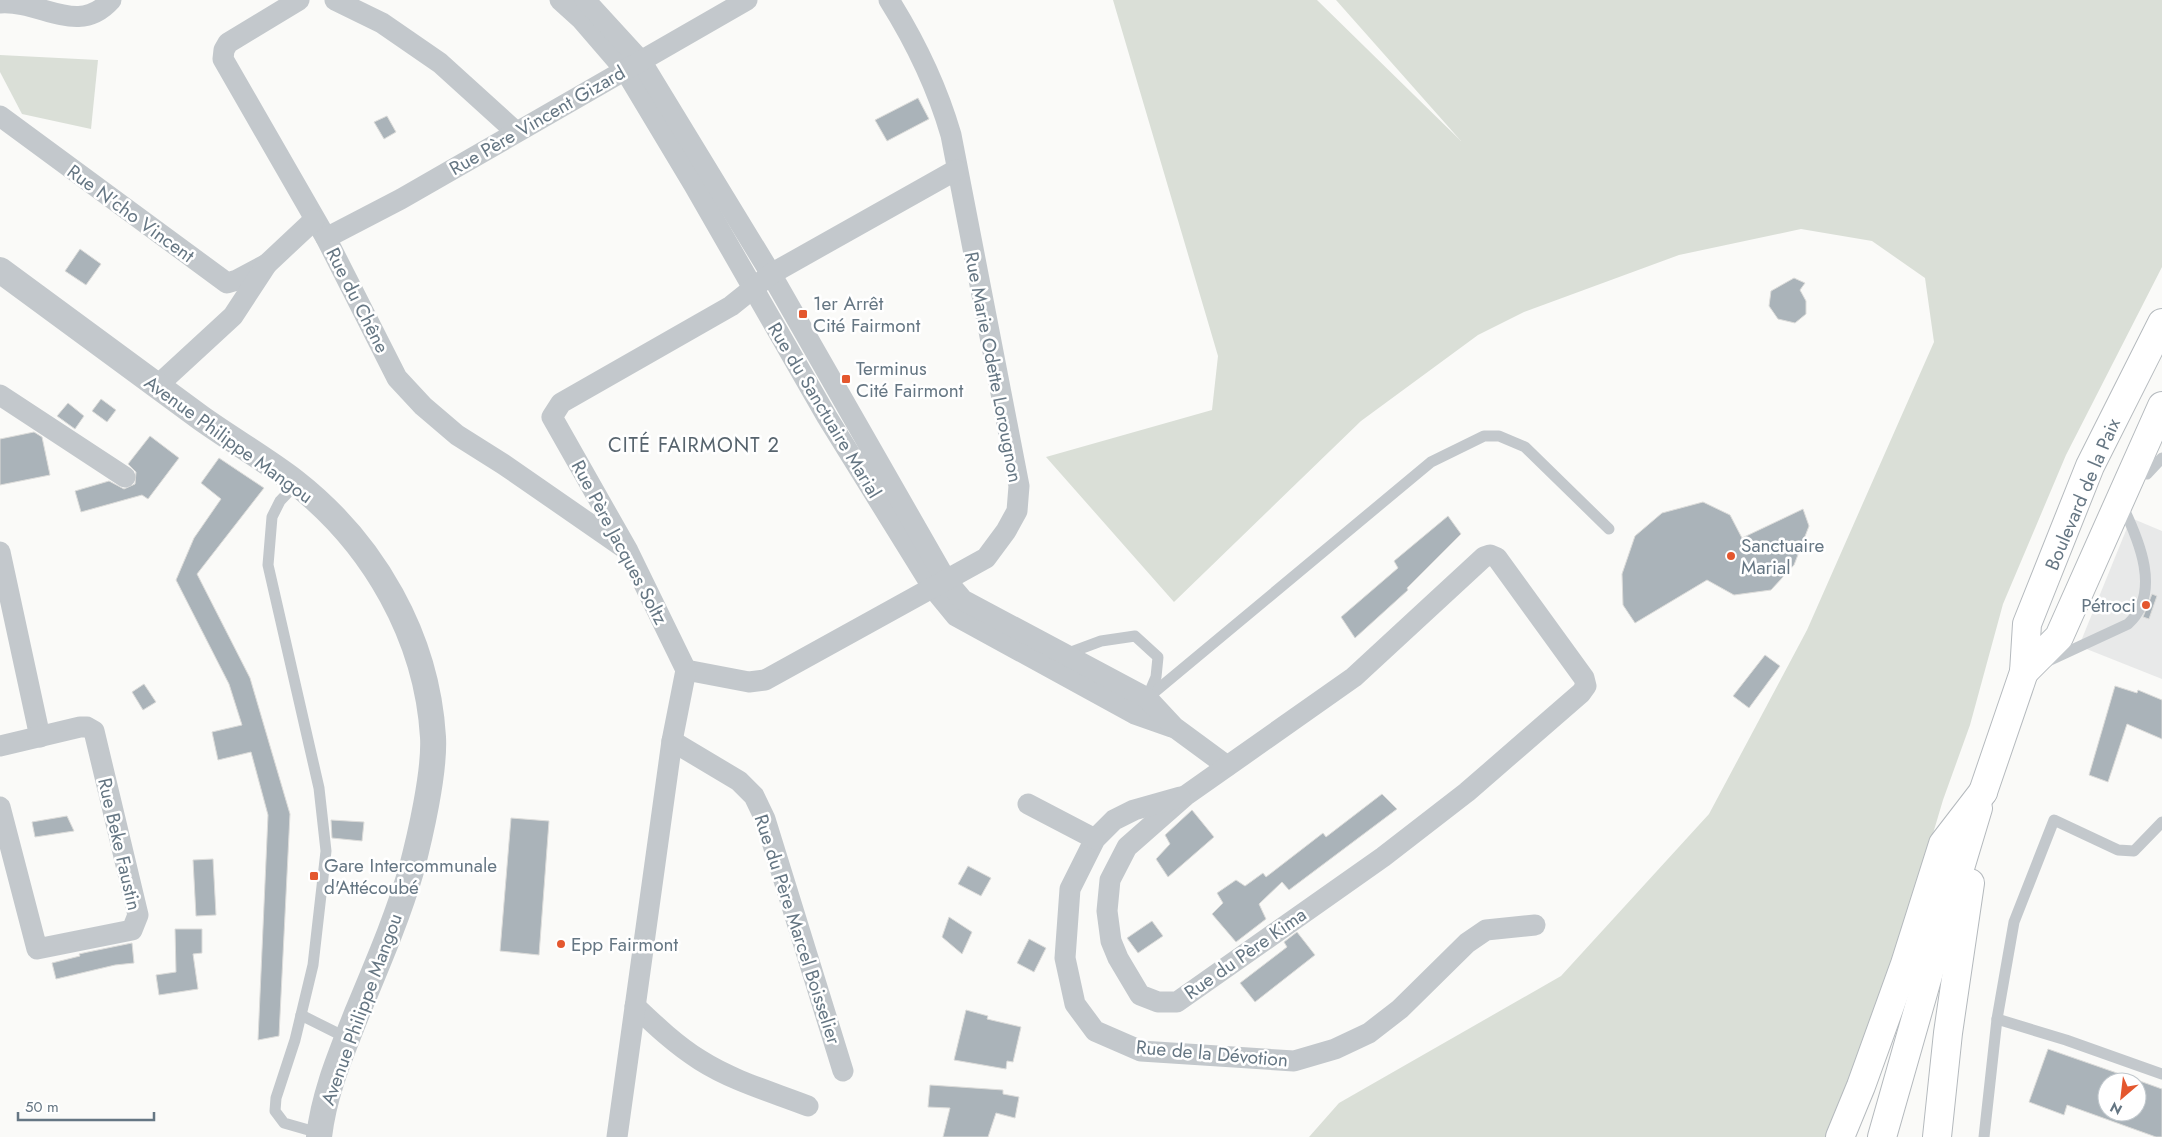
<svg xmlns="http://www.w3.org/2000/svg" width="2162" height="1137" font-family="Jost,sans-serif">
<rect width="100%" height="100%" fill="#fafaf8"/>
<path fill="#e8e9e9" d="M2131,518L2162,531V679L2079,646Z"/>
<g fill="#dadfd7">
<path d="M1113,0H1317L1461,141L1336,0H2162V267L2066,455L2003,604L1970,725L1943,800L1884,998L1830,1137H1309L1339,1103L1561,976L1709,814L1807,630L1934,342L1925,278L1872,241L1801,229L1679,255L1524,312L1478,335L1361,421L1174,602L1046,457L1212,410L1218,356Z"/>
<path d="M0,55L98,60L91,129L22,114L0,72Z"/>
</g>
<g fill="#aab3b9" stroke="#dcdcda">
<path d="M918,98L929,119L887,141L875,120Z"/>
<path d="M387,116L396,132L384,139L374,122Z"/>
<path d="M80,249L101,264L86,285L65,271Z"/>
<path d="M1794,278L1805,283L1800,290L1806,301V314L1795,323L1778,319L1769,306L1771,291Z"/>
<path d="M101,399L116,410L107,422L92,411Z"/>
<path d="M68,403L84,416L75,429L57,416Z"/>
<path d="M34,432L42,437L50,475L0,485V439Z"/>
<path d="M150,436L179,458L148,499L142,495L81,512L75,491L109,481L124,489L135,484L136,472L128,464Z"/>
<path d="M219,458L264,488L197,574L250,678L290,814L279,1036L258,1040L268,815L251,752L218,760L212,732L242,725L229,684L176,580L194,538L221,499L201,483Z"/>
<path d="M1703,502L1730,515L1742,538L1803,509L1809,526L1794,565L1771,590L1734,595L1707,580L1635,623L1623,605L1622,574L1635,536L1662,513Z"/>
<path d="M1448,516L1461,534L1407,588L1408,590L1355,638L1341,617L1398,568L1394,561Z"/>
<path d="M2152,594L2157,596L2149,619L2143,617Z"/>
<path d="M1765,655L1780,666L1749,708L1733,696Z"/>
<path d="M144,684L156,702L143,710L132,692Z"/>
<path d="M2115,686L2137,693L2138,690L2162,700V739L2127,724L2108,782L2089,775Z"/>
<path d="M1382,794L1397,809L1289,890L1282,882L1259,904L1266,919L1236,942L1212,914L1223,903L1217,893L1236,880L1245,886L1263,873L1266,877L1323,833L1326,837Z"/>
<path d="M1192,810L1214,837L1168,877L1156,859L1170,844L1165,835Z"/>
<path d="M67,816L74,831L35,837L32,822Z"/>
<path d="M511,818L549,821L539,955L500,951Z"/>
<path d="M331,820L364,822L362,841L332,838Z"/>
<path d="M213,859L216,915L196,916L193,860Z"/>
<path d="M968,866L991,878L981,896L958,884Z"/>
<path d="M949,917L972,932L962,954L942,937Z"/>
<path d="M1152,921L1163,936L1138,953L1127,938Z"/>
<path d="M175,929H202V953L193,954L198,989L159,995L156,975L176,972Z"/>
<path d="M1297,932L1315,955L1255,1002L1240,983L1287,947L1284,942Z"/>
<path d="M1029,939L1046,948L1034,972L1017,963Z"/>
<path d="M132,943L134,963L115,965L56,979L52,963L80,956L79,954L88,952Z"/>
<path d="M966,1010L988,1016L987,1019L1021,1027L1013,1062L1007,1061L1006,1069L954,1060Z"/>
<path d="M2048,1049L2137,1080L2136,1082H2107V1112H2137V1080L2162,1089V1137H2156L2067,1105L2064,1115L2029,1102Z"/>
<path d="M930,1085L1003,1090V1094L1019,1097L1015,1118L996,1113L988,1137H943L950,1108L928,1107Z"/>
</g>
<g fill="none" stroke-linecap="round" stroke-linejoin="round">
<defs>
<g id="primary">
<path d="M2024,672L2059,637L2162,406"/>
<path d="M1983,792L2024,672L2027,624L2090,466L2162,323"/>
</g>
<g id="motorway">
<path d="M1840,1137L1861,1086L1905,964L1943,844L1983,792"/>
<path d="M1882,1137L1933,958L1978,808"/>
<path d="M1937,1137L1948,1033L1970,883"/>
</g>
</defs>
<use href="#primary" stroke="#b5babe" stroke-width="30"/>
<use href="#motorway" stroke="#b4b9bd" stroke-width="30"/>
<g stroke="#c3c8cc" stroke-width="11">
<path d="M2134,468L2147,474L2162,458"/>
<path d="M297,483L280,501L272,517L268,565L319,788L326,851L313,965L295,1040L276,1098L275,1111L284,1123L319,1133"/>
<path d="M1066,654L1101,641L1135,636L1158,657L1156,677L1148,696"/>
<path d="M2046,662L2128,624C2162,593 2139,540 2122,505"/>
<path d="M1145,700L1431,462L1484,436H1499L1525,447L1609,529"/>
<path d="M301,1015L347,1038"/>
<path d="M1997,1019L2066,1040L2162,1074"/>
<path d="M1984,1137L1997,1019L2014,922L2054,820L2118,850L2134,851L2162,822"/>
</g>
<g stroke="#c3c8cc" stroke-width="21">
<path d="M299,0L228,43L224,50L223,59L326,238L397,378L423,406L457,435L503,464L623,547"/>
<path d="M335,0L382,23L440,63L515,131"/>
<path d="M560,0L581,19L625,70L694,185L827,417L933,588L956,616L1135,714L1172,727"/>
<path d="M585,0L641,61L771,274L946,580L963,600L1147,698L1174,727L1227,766"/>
<path d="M0,3C42,0 78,37 111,0"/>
<path d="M0,116L227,283L237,280L267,264"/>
<path d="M326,238L401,199L747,0"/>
<path d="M157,386L233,316L267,264L314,220"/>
<path d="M0,395L125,477"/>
<path d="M0,552L40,737"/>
<path d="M1490,555L1497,558L1584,678L1586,686L1581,693L1467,792L1383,857L1177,1002H1158L1140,995L1118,958L1111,941L1107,911L1110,880L1127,847L1185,796L1354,677L1484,557Z"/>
<path d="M686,670L749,682L765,680L986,558L1006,531L1017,511L1019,486L951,135C937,87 916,43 889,0"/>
<path d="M672,741L739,781L754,796L765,819L843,1071"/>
<path d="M0,746L80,727H87L94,731L138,915L132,930L37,949L0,807"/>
<path d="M1180,797L1134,810L1114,820L1095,839L1070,889L1065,958L1075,1004L1095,1031L1141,1051L1294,1061L1335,1049L1369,1033L1400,1009L1467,943L1486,930L1535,925"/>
<path d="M1028,804L1095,839"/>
<path d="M635,1006C656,1026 676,1045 700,1060C733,1081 772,1092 808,1106"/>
<path d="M617,1137L672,741L686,670L628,551L552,417L561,403L731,306L771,274L956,170"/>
</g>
<path stroke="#c3c8cc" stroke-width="26" d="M0,270C67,319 134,369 201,418C232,440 265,459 295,482C374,544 427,637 433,737C435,772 420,837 411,871C397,919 376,967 357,1013C341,1054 324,1093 319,1137"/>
<use href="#primary" stroke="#fff" stroke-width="28"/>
<use href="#motorway" stroke="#fff" stroke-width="28"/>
</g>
<g fill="#e4572e" stroke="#fff" stroke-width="2">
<rect x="798" y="309" width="10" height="10" rx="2.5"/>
<rect x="841" y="374" width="10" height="10" rx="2.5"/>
<circle cx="1731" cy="556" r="5"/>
<circle cx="2146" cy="605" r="5"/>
<rect x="309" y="871" width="10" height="10" rx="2.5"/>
<circle cx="561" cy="944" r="5"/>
</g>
<g text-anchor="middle" stroke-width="5" stroke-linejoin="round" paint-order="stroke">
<g font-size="19" fill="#657683" stroke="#fff">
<text transform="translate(537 120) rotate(-30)" y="7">Rue Père Vincent Gizard</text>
<text transform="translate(131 213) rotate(36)" y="7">Rue N'cho Vincent</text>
<text transform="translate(358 300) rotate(63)" y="7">Rue du Chêne</text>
<text transform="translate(994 367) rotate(79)" y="7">Rue Marie Odette Lorougnon</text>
<text transform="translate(825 410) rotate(59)" y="7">Rue du Sanctuaire Marial</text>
<text transform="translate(229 439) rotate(36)" y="7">Avenue Philippe Mangou</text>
<text transform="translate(2082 494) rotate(-67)" y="7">Boulevard de la Paix</text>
<text transform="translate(620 542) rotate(62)" y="7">Rue Père Jacques Soltz</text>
<text transform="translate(120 844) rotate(77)" y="7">Rue Beke Faustin</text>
<text transform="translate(798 929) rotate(72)" y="7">Rue du Père Marcel Boisselier</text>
<text transform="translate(1245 953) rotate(-35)" y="7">Rue du Père Kima</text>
<text transform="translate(361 1009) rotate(-70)" y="7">Avenue Philippe Mangou</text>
<text transform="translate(1212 1053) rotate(5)" y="7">Rue de la Dévotion</text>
</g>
<g font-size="19" fill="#657683" stroke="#fff" text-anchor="start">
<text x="813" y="310">1er Arrêt<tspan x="813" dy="22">Cité Fairmont</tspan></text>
<text x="856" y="375">Terminus<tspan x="856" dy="22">Cité Fairmont</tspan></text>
<text x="1741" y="552">Sanctuaire<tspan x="1741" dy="22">Marial</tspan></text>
<text x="2136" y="612" text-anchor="end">Pétroci</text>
<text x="324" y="872">Gare Intercommunale<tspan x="324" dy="22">d'Attécoubé</tspan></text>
<text x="571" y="951">Epp Fairmont</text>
</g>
<g font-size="20" letter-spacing="1" fill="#57646e" stroke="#fff">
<text x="694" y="452">CITÉ FAIRMONT 2</text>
</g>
</g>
<g transform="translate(2122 1097) rotate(208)"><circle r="24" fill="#ffffff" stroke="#c1c8cd"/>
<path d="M0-4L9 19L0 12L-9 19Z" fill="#e4572e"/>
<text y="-8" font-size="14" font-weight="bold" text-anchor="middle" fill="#657683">N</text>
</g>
<path d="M18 1112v8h136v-8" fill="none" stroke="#657683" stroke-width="2.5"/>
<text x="25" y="1112" font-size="15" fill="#657683" stroke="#ffffff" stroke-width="4" paint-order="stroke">50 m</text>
</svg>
